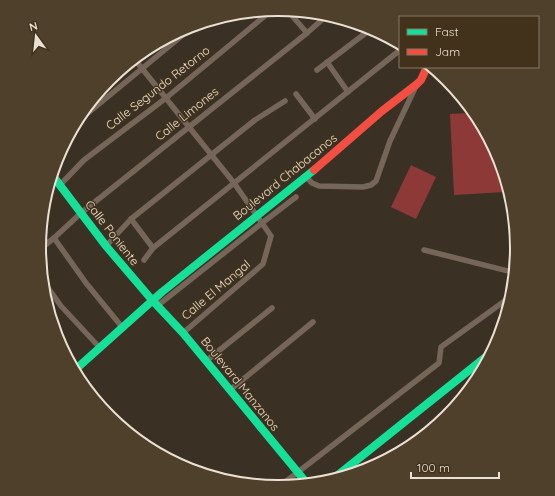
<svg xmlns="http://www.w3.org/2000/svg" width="555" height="496" font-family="Quicksand,sans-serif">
<rect width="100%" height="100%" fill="#3a3124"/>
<g fill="#8c3938">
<path d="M469,113L498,157L505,192L454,195L450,114Z"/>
<path d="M411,165L436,177L416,219L391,207Z"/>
</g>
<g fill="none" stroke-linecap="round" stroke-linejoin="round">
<g stroke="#76665a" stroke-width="5.5">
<path d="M288,11L307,33"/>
<path d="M136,61L234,183L271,236L263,264L183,333"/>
<path d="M327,62L348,92"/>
<path d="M317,70L371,29"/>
<path d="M296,94L315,119"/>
<path d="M83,117L195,25"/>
<path d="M306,177L312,183L319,186L363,187L371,185L376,181L390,141L416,86"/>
<path d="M60,185L84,160L166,98L272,10"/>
<path d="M131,219L153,248"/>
<path d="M54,238L86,283L122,327"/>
<path d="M106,246L131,219L255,120L285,101"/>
<path d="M39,250L54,238L81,213L307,33L324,18"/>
<path d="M424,250L512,272"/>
<path d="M144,260L153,248L400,50"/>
<path d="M46,285L61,306L100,348"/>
<path d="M157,306L262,223L296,197"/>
<path d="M206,361L272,308"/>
<path d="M230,390L313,322"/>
<path d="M280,486L439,363L441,347L506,300"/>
</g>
<g stroke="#16e098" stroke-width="8">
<path d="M53,176L106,246L152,300L183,333L305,481"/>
<path d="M76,369L162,292L314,170"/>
<path d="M338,475L487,356"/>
</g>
<path stroke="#f24e42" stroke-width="8" d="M314,170L382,111L417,84L421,80L427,67"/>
</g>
<g text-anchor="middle" stroke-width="3" stroke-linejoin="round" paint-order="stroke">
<g font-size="12" fill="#eae0d3" stroke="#42321c">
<text transform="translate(158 88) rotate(-38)" y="4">Calle Segundo Retorno</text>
<text transform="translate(187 114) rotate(-39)" y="4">Calle Limones</text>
<text transform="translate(285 177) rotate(-39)" y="4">Boulevard Chabacanos</text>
<text transform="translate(112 233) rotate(52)" y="4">Calle Poniente</text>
<text transform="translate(216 290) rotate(-40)" y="4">Calle El Mangal</text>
<text transform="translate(240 384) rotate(51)" y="4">Boulevard Manzanos</text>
</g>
</g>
<path d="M0 0H555V496H0ZM46 248a232 232 0 1 1 464 0a232 232 0 1 1-464 0Z" fill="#4f402b" fill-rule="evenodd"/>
<path fill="none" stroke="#eae0d3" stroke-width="2" d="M46 248a232 232 0 1 1 464 0a232 232 0 1 1-464 0Z"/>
<rect x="399" y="16" width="140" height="52" fill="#42321c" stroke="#857865"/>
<rect x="407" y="29" width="20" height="6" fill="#16e098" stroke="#857865"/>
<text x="435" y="36" font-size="12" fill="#eae0d3">Fast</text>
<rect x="407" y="49" width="20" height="6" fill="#f24e42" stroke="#857865"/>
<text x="435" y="56" font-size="12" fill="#eae0d3">Jam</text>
<g transform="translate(36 36) rotate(345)" stroke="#42321c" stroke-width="3" paint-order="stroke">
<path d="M0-3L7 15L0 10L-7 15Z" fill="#eae0d3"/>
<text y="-6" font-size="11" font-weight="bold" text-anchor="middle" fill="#eae0d3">N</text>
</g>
<path d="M411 472v6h88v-6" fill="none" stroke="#eae0d3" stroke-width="2"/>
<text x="417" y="472" font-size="12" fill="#eae0d3" stroke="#42321c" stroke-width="3" paint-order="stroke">100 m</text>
</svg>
